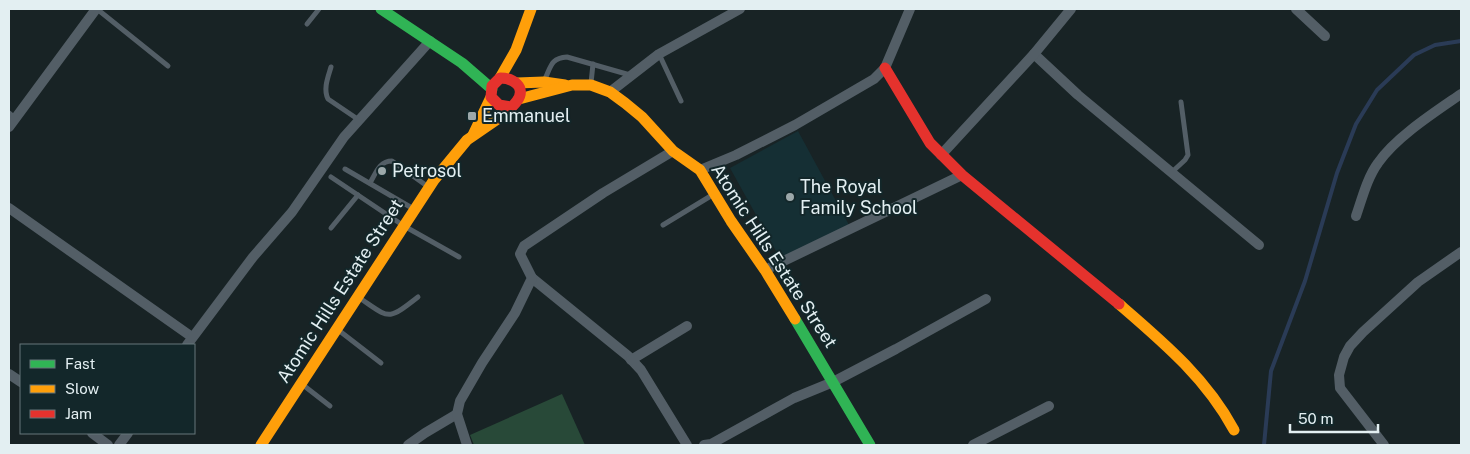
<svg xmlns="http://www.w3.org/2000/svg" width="1470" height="454" font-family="'Public Sans',sans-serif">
<rect width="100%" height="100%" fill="#182325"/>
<path fill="#152f34" d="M798,131L849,225L781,260L730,168Z"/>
<path fill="#284938" d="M562,394L585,445H474L470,435Z"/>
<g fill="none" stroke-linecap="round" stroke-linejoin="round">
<path stroke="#2a3b56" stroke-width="4" d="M1264,445L1271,371L1305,281L1337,173L1356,124L1377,90L1414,55L1435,45L1461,41"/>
<g stroke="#535e66" stroke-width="5">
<path d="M97,9L168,66"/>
<path d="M307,24L319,9"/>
<path d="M659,54L681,101"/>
<path d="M331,67C328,77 323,89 328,99L359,120"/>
<path d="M545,79C551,66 551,58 567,57L630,75"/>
<path d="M591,83L593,64"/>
<path d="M9,113L15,118"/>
<path d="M345,169L412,208"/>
<path d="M1172,172L1185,160L1188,155L1181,102"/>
<path d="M331,177L404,226L459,257"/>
<path d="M370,183C376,173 379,161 392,161L427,186"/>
<path d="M663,225L714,194"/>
<path d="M331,228L358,195"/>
<path d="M358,297C390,318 386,322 418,297"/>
<path d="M337,329L381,363"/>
<path d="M303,385L330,406"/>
</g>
<g stroke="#535e66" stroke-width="10">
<path d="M1296,9L1325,36"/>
<path d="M1034,54L1078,95L1259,245"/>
<path d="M610,92L659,54L740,9"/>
<path d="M9,127L96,9"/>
<path d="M941,155L1034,54L1071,9"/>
<path d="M700,170L736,155L795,125L874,79L885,68L910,9"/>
<path d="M9,208L192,337"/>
<path d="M1356,216C1362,199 1367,178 1378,163C1396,137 1435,112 1461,94"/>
<path d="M765,270L962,175"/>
<path d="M532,278L628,356L641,370L687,445"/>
<path d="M187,345L253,257L292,212L344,137L430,41"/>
<path d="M631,360L687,326"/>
<path d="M9,374L21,382"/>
<path d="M92,433L108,445"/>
<path d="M119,445L128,433"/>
<path d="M408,445L425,433L457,414"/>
<path d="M467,445L457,414L460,401L482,363L515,313L532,278L520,254L524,246L603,193L673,151"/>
<path d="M704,445L711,444L794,398L833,382L896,349L986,299"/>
<path d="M973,445L1049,406"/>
<path d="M1384,445L1340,388L1339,375L1344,357L1350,346L1363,332L1418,282L1461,252"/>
</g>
<g stroke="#30b455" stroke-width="11">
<path d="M381,9L462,63L492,89"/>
<path d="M795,319L870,445"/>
</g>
<g stroke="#ff9f0a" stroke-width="11">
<path d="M500,78L516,50L531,9"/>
<path d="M517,83L544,82L565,85"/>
<path d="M519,99L572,85H591L610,92L625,103L642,117L673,151L700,170L731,221L765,270L795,319"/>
<path d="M473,135L491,97"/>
<path d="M1119,304C1163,342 1206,378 1234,430"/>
<path d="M261,445L434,180L467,140L499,118"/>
</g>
<g stroke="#e5322d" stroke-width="11">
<path d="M885,68L930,143L962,175L1119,304"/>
<path d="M499,118C505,113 512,108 517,101C527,87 513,78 500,78L492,86L491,97L499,105L511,107"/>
</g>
</g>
<g fill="#9ca8aa" stroke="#13272a" stroke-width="2">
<rect x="467" y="111" width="10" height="10" rx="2.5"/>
<circle cx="382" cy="171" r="5"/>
<circle cx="790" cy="197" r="5"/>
</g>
<g text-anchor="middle" stroke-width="4" stroke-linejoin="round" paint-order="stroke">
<g font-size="18" fill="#e3eff2" stroke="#13272a" text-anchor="start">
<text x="482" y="122">Emmanuel</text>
<text x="392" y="177">Petrosol</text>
<text x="800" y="193">The Royal<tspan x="800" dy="21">Family School</tspan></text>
</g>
<g font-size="18" fill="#e3eff2" stroke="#13272a">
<text transform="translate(774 256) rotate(57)" y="6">Atomic Hills Estate Street</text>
<text transform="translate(340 291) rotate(-57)" y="6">Atomic Hills Estate Street</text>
</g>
</g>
<rect width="1470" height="454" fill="none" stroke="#e3eff2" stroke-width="20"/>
<rect x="20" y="344" width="175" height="90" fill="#13272a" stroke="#66777a"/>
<rect x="30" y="360" width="25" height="8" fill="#30b455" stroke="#66777a"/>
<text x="65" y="369" font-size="15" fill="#e3eff2">Fast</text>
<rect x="30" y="385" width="25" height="8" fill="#ff9f0a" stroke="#66777a"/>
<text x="65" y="394" font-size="15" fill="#e3eff2">Slow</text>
<rect x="30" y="410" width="25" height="8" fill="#e5322d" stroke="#66777a"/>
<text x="65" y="419" font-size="15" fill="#e3eff2">Jam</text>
<path d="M1290 424v8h88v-8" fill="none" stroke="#e3eff2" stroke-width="2.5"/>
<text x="1298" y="424" font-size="15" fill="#e3eff2" stroke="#13272a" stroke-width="4" paint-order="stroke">50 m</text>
</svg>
